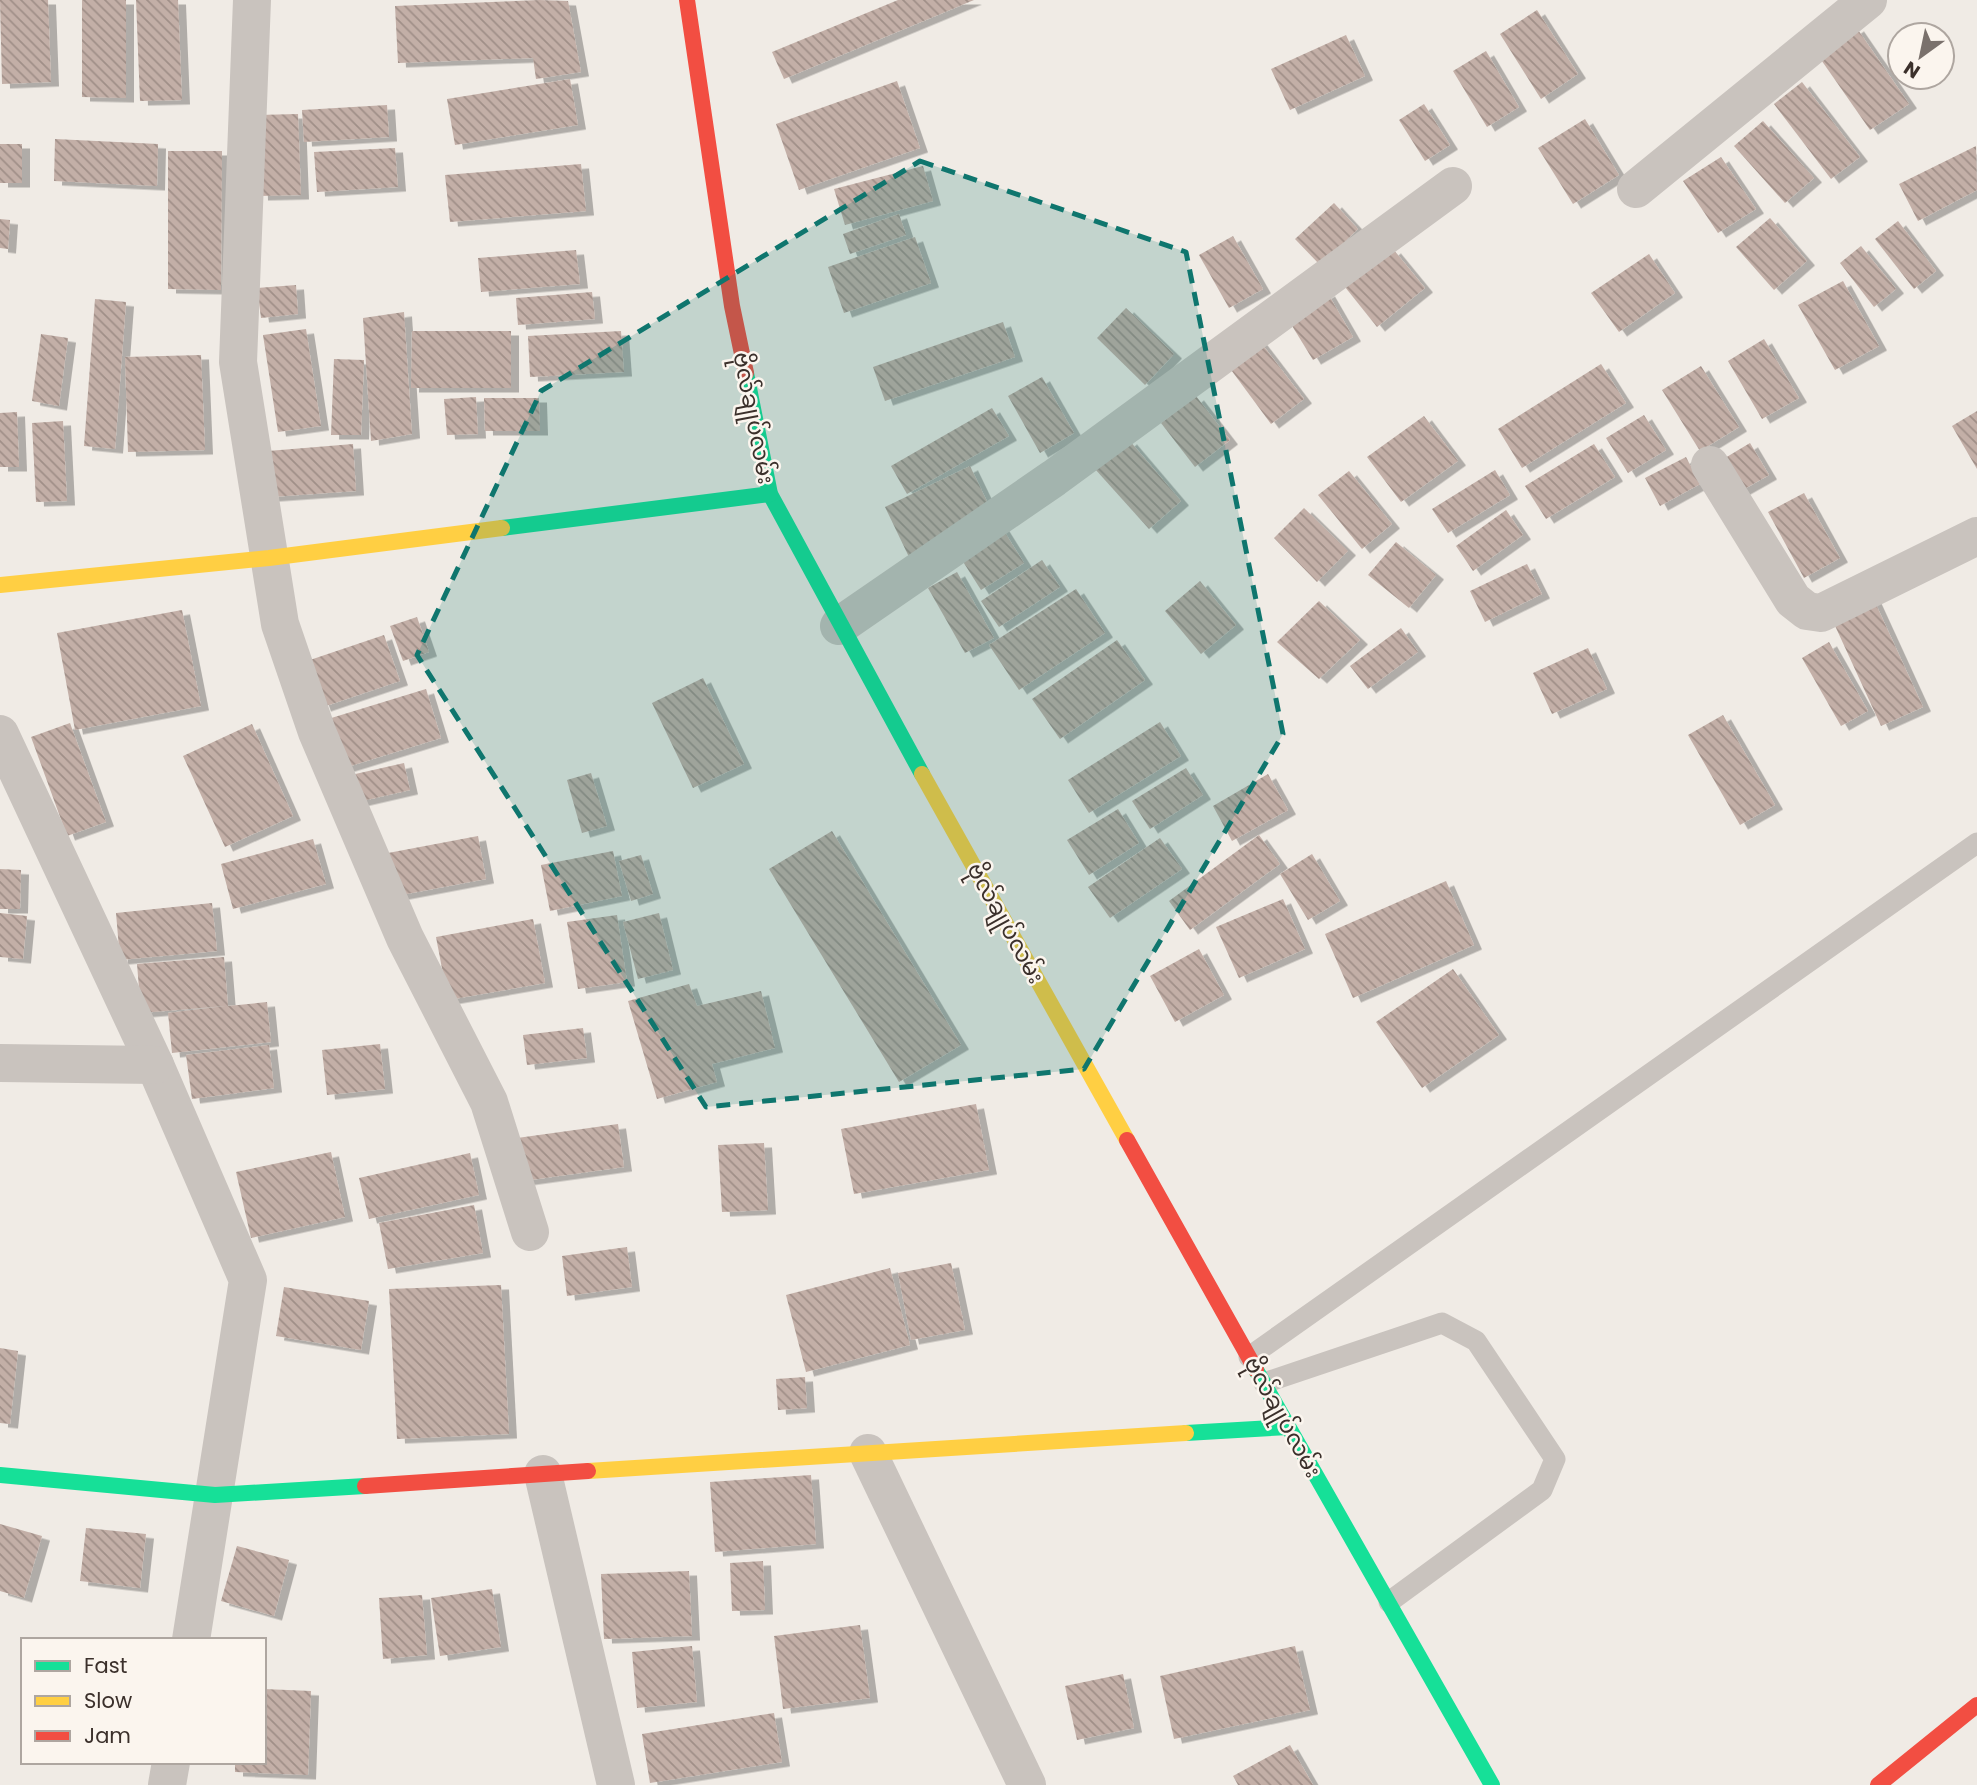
<svg xmlns="http://www.w3.org/2000/svg" width="1977" height="1785" font-family="Poppins,'Noto Sans Myanmar',sans-serif">
<defs>
<pattern id="building-back-hatch" width="6" height="6" patternUnits="userSpaceOnUse" patternTransform="scale(1.75)"><rect width="6" height="6" fill="#c3afa7"/><path d="M-1 5l2 2M0 0l6 6M5-1l2 2" fill="none" stroke="#a08f88"/></pattern>
<filter id="shadow"><feDropShadow dx="8" dy="4.5" stdDeviation="0" flood-color="#0004"/></filter>
</defs>
<rect width="100%" height="100%" fill="#f0ebe5"/>
<g fill="url(#building-back-hatch)" filter="url(#shadow)">
<path d="M0,0H48L51,82L2,84Z"/>
<path d="M82,0H126V98L82,97Z"/>
<path d="M136,0H178L182,100L140,101Z"/>
<path d="M539,0L568,1L581,72L536,79L533,58L398,63L395,6Z"/>
<path d="M898,0H974L784,79L772,52Z"/>
<path d="M1537,10L1578,74L1541,99L1500,34Z"/>
<path d="M1856,27L1909,104L1870,130L1817,54Z"/>
<path d="M1346,35L1365,76L1290,110L1271,69Z"/>
<path d="M1486,51L1519,107L1487,127L1453,71Z"/>
<path d="M570,79L578,125L455,145L447,99Z"/>
<path d="M897,81L920,148L799,190L776,124Z"/>
<path d="M1802,82L1860,157L1831,179L1774,104Z"/>
<path d="M1424,104L1450,145L1425,161L1399,120Z"/>
<path d="M387,105L389,137L304,142L302,110Z"/>
<path d="M298,114L301,195L260,196L257,115Z"/>
<path d="M1585,119L1619,175L1573,204L1538,148Z"/>
<path d="M1763,121L1814,178L1785,203L1734,146Z"/>
<path d="M55,139L158,144L157,186L54,181Z"/>
<rect x="0" y="144" width="22" height="39"/>
<path d="M1976,146L1977,190L1918,221L1899,184Z"/>
<path d="M395,148L398,187L317,192L314,152Z"/>
<path d="M168,151H222L221,290L168,289Z"/>
<path d="M1721,157L1756,209L1718,233L1683,181Z"/>
<path d="M581,164L586,211L450,222L445,175Z"/>
<path d="M923,166L933,201L845,225L834,189Z"/>
<path d="M1334,203L1358,229L1320,265L1295,239Z"/>
<path d="M899,214L906,235L850,254L843,234Z"/>
<path d="M1770,218L1807,261L1774,290L1736,247Z"/>
<path d="M0,219L10,220L8,249L0,248Z"/>
<path d="M1898,221L1936,271L1914,289L1875,239Z"/>
<path d="M1233,236L1263,289L1229,308L1199,255Z"/>
<path d="M915,237L931,283L844,313L828,267Z"/>
<path d="M1861,246L1896,289L1874,307L1840,263Z"/>
<path d="M1393,249L1425,288L1377,327L1345,287Z"/>
<path d="M576,250L580,284L481,292L478,258Z"/>
<path d="M1649,254L1675,293L1619,332L1591,293Z"/>
<path d="M1843,281L1879,346L1835,370L1798,305Z"/>
<path d="M296,285L298,314L261,318L257,288Z"/>
<path d="M592,292L595,319L518,325L516,298Z"/>
<path d="M1327,292L1353,337L1313,360L1286,316Z"/>
<path d="M95,299L126,302L115,449L84,446Z"/>
<path d="M1126,308L1174,354L1145,385L1097,338Z"/>
<path d="M404,312L412,434L371,441L363,318Z"/>
<path d="M1003,322L1015,357L885,401L873,367Z"/>
<path d="M306,329L321,426L278,432L263,335Z"/>
<path d="M412,331H511V388H411Z"/>
<path d="M621,331L624,372L530,377L528,336Z"/>
<path d="M41,334L68,338L59,406L32,401Z"/>
<path d="M1255,335L1304,399L1271,424L1223,359Z"/>
<path d="M1764,339L1799,398L1762,419L1728,361Z"/>
<path d="M201,355L205,450L128,452L125,357Z"/>
<path d="M334,359L364,360L361,435H331Z"/>
<path d="M1601,364L1626,403L1522,468L1498,429Z"/>
<path d="M1701,366L1739,427L1700,451L1662,390Z"/>
<path d="M1042,377L1074,433L1040,453L1008,396Z"/>
<path d="M1196,396L1230,440L1195,467L1161,423Z"/>
<path d="M476,397L478,434L447,435L444,399Z"/>
<path d="M484,398H539L540,431H485Z"/>
<path d="M992,408L1009,436L907,494L891,466Z"/>
<path d="M1977,411V469L1952,426Z"/>
<path d="M17,412L19,467H0V413Z"/>
<path d="M1644,415L1666,450L1628,473L1606,438Z"/>
<path d="M1424,416L1458,461L1401,502L1367,457Z"/>
<path d="M63,421L67,501L36,502L32,423Z"/>
<path d="M1129,440L1181,501L1149,529L1095,469Z"/>
<path d="M1750,443L1769,475L1739,492L1720,461Z"/>
<path d="M353,444L356,491L271,497L268,451Z"/>
<path d="M1594,444L1615,477L1546,519L1525,486Z"/>
<path d="M1686,457L1700,484L1660,506L1645,478Z"/>
<path d="M970,466L994,516L909,557L885,507Z"/>
<path d="M1495,470L1510,495L1448,533L1432,509Z"/>
<path d="M1349,471L1392,524L1362,549L1318,495Z"/>
<path d="M1804,493L1840,558L1804,578L1768,512Z"/>
<path d="M1304,508L1348,551L1317,582L1274,538Z"/>
<path d="M1506,510L1523,535L1473,571L1456,546Z"/>
<path d="M999,523L1024,563L981,590L955,549Z"/>
<path d="M1396,542L1436,575L1409,608L1368,575Z"/>
<path d="M1042,560L1060,587L999,627L981,601Z"/>
<path d="M1527,564L1542,594L1485,622L1470,591Z"/>
<path d="M957,572L994,638L965,653L928,588Z"/>
<path d="M1200,581L1236,625L1201,654L1165,611Z"/>
<path d="M1076,589L1105,633L1019,690L989,645Z"/>
<path d="M1873,598L1923,707L1881,726L1831,617Z"/>
<path d="M1319,601L1360,640L1319,679L1277,642Z"/>
<path d="M182,610L201,706L75,730L57,633Z"/>
<path d="M417,617L429,652L403,661L390,626Z"/>
<path d="M1401,628L1418,652L1368,689L1350,666Z"/>
<path d="M384,635L400,681L323,707L307,661Z"/>
<path d="M1117,640L1145,680L1060,739L1032,699Z"/>
<path d="M1829,642L1868,711L1841,726L1802,658Z"/>
<path d="M1588,648L1607,689L1552,714L1533,673Z"/>
<path d="M703,678L744,764L693,788L652,703Z"/>
<path d="M426,689L441,738L344,768L328,719Z"/>
<path d="M1723,715L1775,805L1740,825L1688,735Z"/>
<path d="M1160,722L1181,756L1089,813L1068,780Z"/>
<path d="M70,723L106,822L67,836L31,737Z"/>
<path d="M252,724L293,816L225,847L183,756Z"/>
<path d="M404,763L410,790L358,802L351,775Z"/>
<path d="M1186,768L1203,795L1150,829L1132,801Z"/>
<path d="M591,773L607,826L582,833L567,780Z"/>
<path d="M1268,774L1288,810L1232,841L1213,806Z"/>
<path d="M1118,809L1139,843L1089,875L1067,840Z"/>
<path d="M832,831L961,1045L899,1082L769,869Z"/>
<path d="M1259,835L1280,864L1190,930L1169,901Z"/>
<path d="M478,836L486,879L396,896L388,853Z"/>
<path d="M1160,838L1182,869L1110,918L1088,887Z"/>
<path d="M313,839L326,884L233,909L221,864Z"/>
<path d="M613,851L622,896L550,911L541,865Z"/>
<path d="M1312,854L1340,901L1308,920L1280,874Z"/>
<path d="M641,855L653,894L631,901L619,861Z"/>
<path d="M0,869L21,870L20,909H0Z"/>
<path d="M1446,881L1474,945L1353,998L1325,934Z"/>
<path d="M1283,899L1305,949L1239,978L1216,927Z"/>
<path d="M212,903L217,951L120,960L116,913Z"/>
<path d="M0,913L27,916L23,959L0,957Z"/>
<path d="M659,913L673,970L638,979L623,922Z"/>
<path d="M617,915L627,982L578,989L567,922Z"/>
<path d="M533,919L545,983L448,1000L436,937Z"/>
<path d="M1199,949L1224,995L1175,1022L1150,976Z"/>
<path d="M224,957L228,1006L267,1002L271,1042L172,1053L168,1013L225,1006L141,1013L137,964Z"/>
<path d="M1453,969L1499,1035L1422,1088L1376,1022Z"/>
<path d="M689,984L697,1006L761,991L775,1048L712,1064L717,1082L657,1099L628,1001Z"/>
<path d="M583,1028L587,1058L527,1065L523,1035Z"/>
<path d="M380,1044L385,1089L327,1095L322,1050Z"/>
<path d="M269,1045L274,1088L192,1099L186,1055Z"/>
<path d="M976,1104L989,1170L854,1194L841,1129Z"/>
<path d="M618,1124L624,1167L516,1182L510,1139Z"/>
<path d="M764,1143L768,1210L722,1212L718,1145Z"/>
<path d="M331,1152L345,1217L251,1238L236,1172Z"/>
<path d="M470,1153L479,1195L369,1219L359,1178Z"/>
<path d="M474,1205L483,1253L388,1269L379,1223Z"/>
<path d="M627,1247L632,1287L567,1296L562,1256Z"/>
<path d="M951,1263L965,1330L911,1340L898,1273Z"/>
<path d="M890,1268L910,1345L806,1372L786,1295Z"/>
<path d="M501,1285L509,1434L397,1439L389,1289Z"/>
<path d="M284,1287L369,1301L361,1350L276,1336Z"/>
<path d="M0,1348L18,1351L10,1424L0,1423Z"/>
<path d="M805,1377L807,1408L778,1410L776,1379Z"/>
<path d="M811,1475L816,1544L715,1552L710,1482Z"/>
<path d="M0,1524L42,1536L24,1598L0,1591Z"/>
<path d="M86,1528L146,1534L140,1588L80,1581Z"/>
<path d="M237,1546L289,1560L274,1616L221,1601Z"/>
<path d="M763,1561L765,1610L732,1611L730,1563Z"/>
<path d="M689,1571L692,1636L604,1639L601,1574Z"/>
<path d="M492,1589L501,1647L440,1656L431,1598Z"/>
<path d="M422,1595L427,1655L383,1659L379,1598Z"/>
<path d="M860,1625L870,1698L783,1709L774,1636Z"/>
<path d="M692,1646L697,1702L637,1708L632,1652Z"/>
<path d="M1295,1646L1310,1710L1174,1739L1160,1676Z"/>
<path d="M1123,1674L1134,1728L1077,1740L1065,1686Z"/>
<path d="M264,1689L311,1691L308,1775L235,1772V1762H264Z"/>
<path d="M774,1713L782,1762L650,1783L642,1734Z"/>
<path d="M1290,1745L1313,1785H1238L1233,1776Z"/>
</g>
<g fill="none" stroke-linecap="round" stroke-linejoin="round">
<g stroke="#c9c3be" stroke-width="21">
<path d="M1249,1357L1977,843"/>
<path d="M1264,1383L1442,1323L1476,1341L1555,1459L1542,1490L1389,1602"/>
</g>
<g stroke="#c9c3be" stroke-width="38">
<path d="M252,0L238,362L280,624L317,732L405,938L489,1102L530,1232"/>
<path d="M1636,189L1868,0"/>
<path d="M1710,465L1793,600L1807,611L1821,613L1977,536"/>
<path d="M839,626L1054,478L1453,186"/>
<path d="M0,734L155,1065L248,1280L191,1640"/>
<path d="M0,1063L155,1065"/>
<path d="M868,1453L1027,1785"/>
<path d="M543,1474L616,1785"/>
<path d="M167,1785L171,1762"/>
</g>
<g stroke="#16e098" stroke-width="16">
<path d="M746,373L770,494L922,774"/>
<path d="M502,528L770,494"/>
<path d="M1256,1370L1492,1785"/>
<path d="M1186,1433L1288,1427"/>
<path d="M0,1475L215,1495L365,1486"/>
</g>
<g stroke="#ffcf43" stroke-width="16">
<path d="M0,585L269,558L502,528"/>
<path d="M922,774L1127,1140"/>
<path d="M588,1471L1186,1433"/>
</g>
<g stroke="#f24e42" stroke-width="16">
<path d="M687,0L732,306L746,373"/>
<path d="M1127,1140L1256,1370"/>
<path d="M365,1486L588,1471"/>
<path d="M1878,1785L1977,1705"/>
</g>
</g>
<path fill="#0f766e" fill-opacity="0.2" stroke="#0f766e" stroke-width="5" stroke-dasharray="14 9" stroke-linejoin="round" d="M920,161L1186,252L1283,734L1084,1069L706,1107L417,655L541,391Z"/>
<g text-anchor="middle" stroke-width="5" stroke-linejoin="round" paint-order="stroke">
<g font-size="23" fill="#3b302b" stroke="#fbf5ee">
<text transform="translate(754 418) rotate(79)" y="8">ဗိုလ်ချုပ်လမ်း</text>
<text transform="translate(1006 923) rotate(61)" y="8">ဗိုလ်ချုပ်လမ်း</text>
<text transform="translate(1283 1417) rotate(61)" y="8">ဗိုလ်ချုပ်လမ်း</text>
</g>
</g>
<rect x="21" y="1638" width="245" height="126" fill="#fbf5ee" stroke="#aea6a0" stroke-width="2"/>
<rect x="35" y="1661" width="35" height="10" fill="#16e098" stroke="#aea6a0" stroke-width="2"/>
<text x="84" y="1673" font-size="21" fill="#3b302b">Fast</text>
<rect x="35" y="1696" width="35" height="10" fill="#ffcf43" stroke="#aea6a0" stroke-width="2"/>
<text x="84" y="1708" font-size="21" fill="#3b302b">Slow</text>
<rect x="35" y="1731" width="35" height="10" fill="#f24e42" stroke="#aea6a0" stroke-width="2"/>
<text x="84" y="1743" font-size="21" fill="#3b302b">Jam</text>
<g transform="translate(1921 56) rotate(213)"><circle r="33" fill="#fbf5ee" stroke="#aea6a0" stroke-width="2"/>
<path d="M0-5L12 26L0 18L-12 26Z" fill="#7a716c"/>
<text y="-10" font-size="19" font-weight="bold" text-anchor="middle" fill="#3b302b">N</text>
</g>
</svg>
